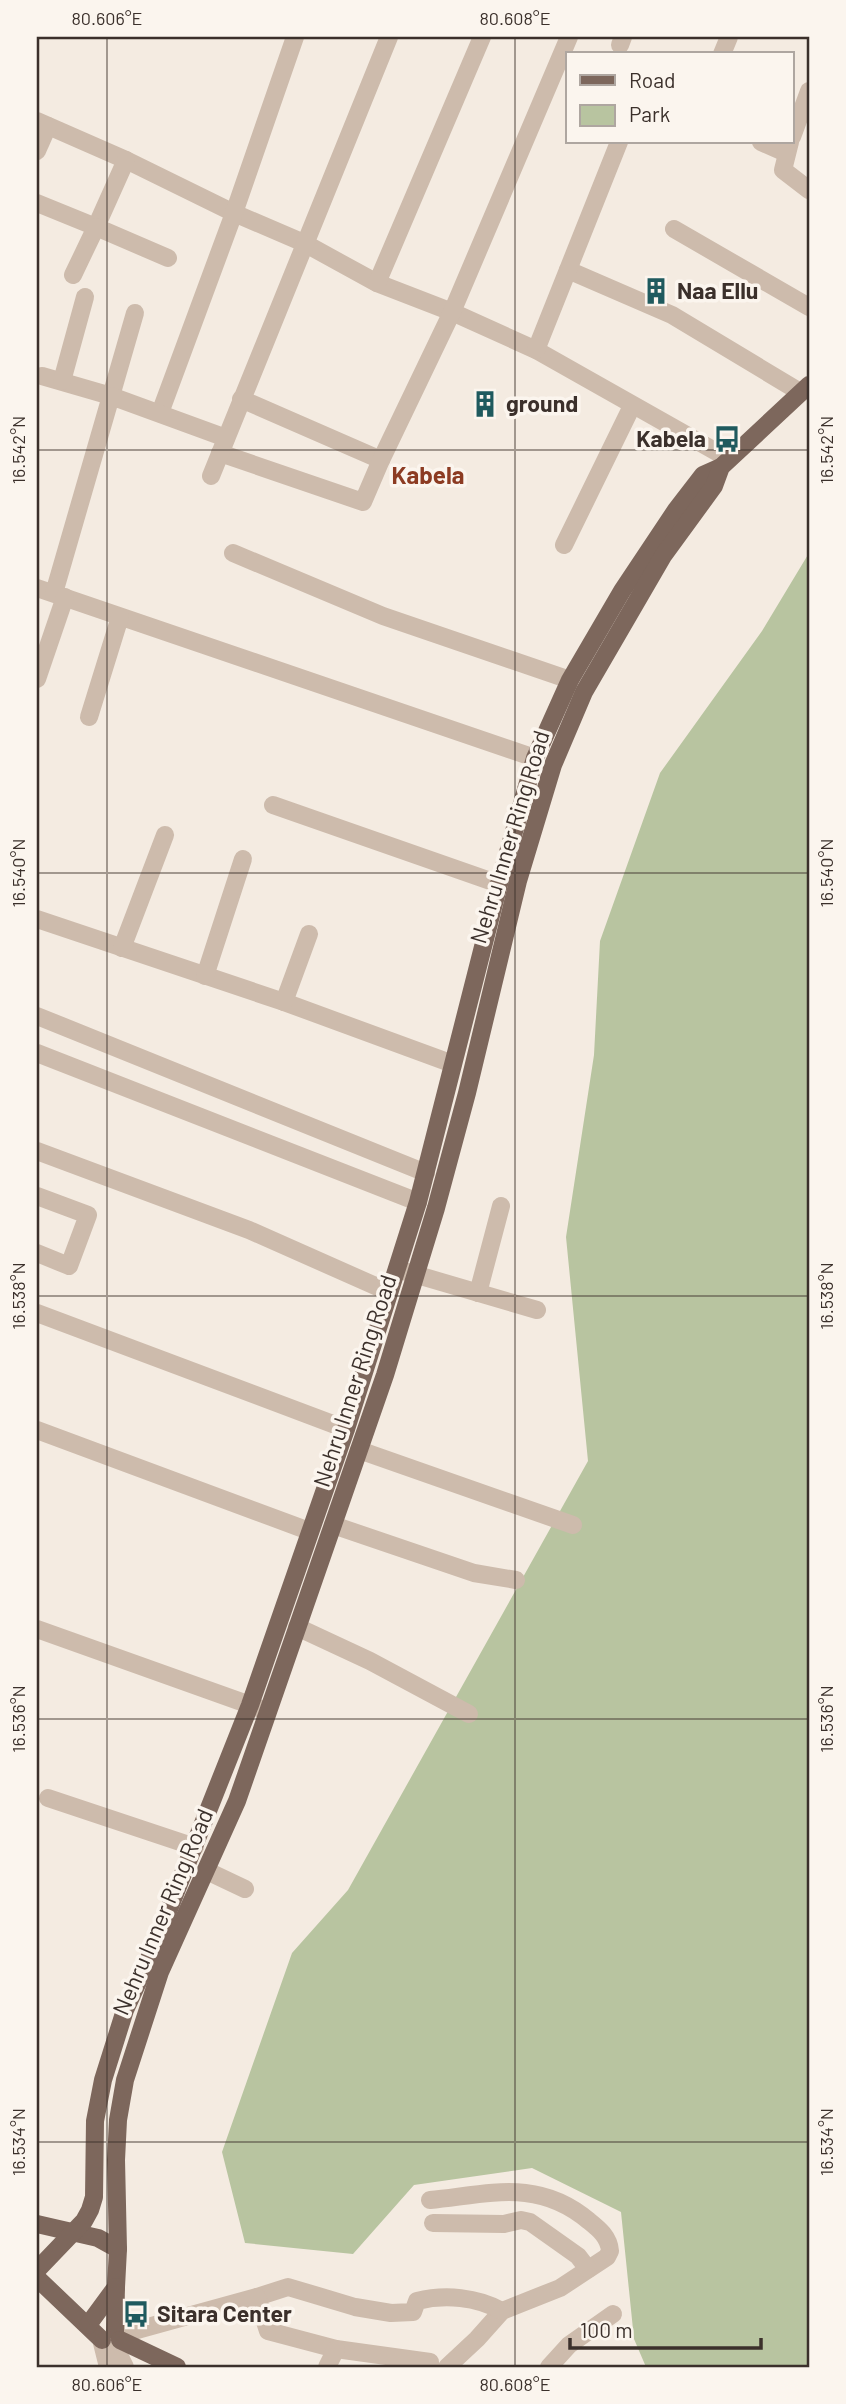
<svg xmlns="http://www.w3.org/2000/svg" width="846" height="2404" font-family="Barlow,sans-serif">
<rect width="100%" height="100%" fill="#f4ebe1"/>
<path fill="#b8c4a0" d="M809,553V2367H646L634,2339L621,2212L532,2168L414,2185L353,2254L245,2243L222,2152L292,1953L348,1890L588,1461L566,1237L594,1055L600,941L660,773L762,631Z"/>
<g fill="none" stroke-linecap="round" stroke-linejoin="round">
<g stroke="#cdbbac" stroke-width="18">
<path d="M620,45L623,37"/>
<path d="M722,54L729,37"/>
<path d="M37,121L126,160L234,213L304,243L377,283L452,312L536,350L729,459"/>
<path d="M792,137L809,91"/>
<path d="M761,142L786,153"/>
<path d="M790,142L783,170L809,190"/>
<path d="M37,151L48,126"/>
<path d="M37,203L96,227L126,160"/>
<path d="M674,229L809,307"/>
<path d="M568,270L672,315L800,392"/>
<path d="M73,275L96,227L168,258"/>
<path d="M377,283L482,37"/>
<path d="M536,350L619,142"/>
<path d="M42,376L111,396L135,313"/>
<path d="M62,381L85,297"/>
<path d="M241,399L381,460"/>
<path d="M160,413L234,213L295,37"/>
<path d="M220,453L363,502L381,460L452,312L569,37"/>
<path d="M211,476L389,37"/>
<path d="M564,545L632,406"/>
<path d="M233,553L383,616L570,680"/>
<path d="M37,588L535,758"/>
<path d="M54,593L111,396L226,438"/>
<path d="M37,679L65,597"/>
<path d="M89,717L120,617"/>
<path d="M273,805L499,884"/>
<path d="M37,919L284,1002L453,1064"/>
<path d="M122,948L165,835"/>
<path d="M205,976L243,859"/>
<path d="M284,1002L309,934"/>
<path d="M37,1016L426,1173"/>
<path d="M37,1053L418,1202"/>
<path d="M37,1151L249,1230L389,1292"/>
<path d="M37,1196L88,1215L69,1266L37,1253"/>
<path d="M397,1269L537,1310"/>
<path d="M478,1293L501,1206"/>
<path d="M37,1313L346,1429"/>
<path d="M37,1430L309,1531"/>
<path d="M359,1450L573,1525"/>
<path d="M333,1525L474,1573L516,1580"/>
<path d="M297,1627L370,1661L469,1714"/>
<path d="M37,1629L264,1710"/>
<path d="M48,1798L195,1847"/>
<path d="M207,1871L245,1889"/>
<path d="M430,2200C490,2194 538,2178 589,2221C599,2229 609,2237 610,2251L607,2257L560,2288L502,2311L477,2339L447,2367"/>
<path d="M433,2223L504,2224L521,2220L530,2222L578,2256L588,2269"/>
<path d="M257,2297L288,2287L355,2307L391,2313L413,2312L417,2301C445,2294 477,2297 502,2311"/>
<path d="M119,2335L257,2297L268,2331L336,2349L430,2362V2367"/>
<path d="M102,2343L108,2367"/>
<path d="M115,2347L125,2367"/>
<path d="M327,2367L336,2349"/>
<path d="M549,2367L569,2345L613,2314"/>
</g>
<g stroke="#7d675c" stroke-width="18">
<path d="M37,2224L98,2238L118,2249"/>
<path d="M37,2270L84,2221L90,2210L94,2197L95,2121L103,2080L125,2010L152,1952L250,1705L346,1429L418,1202L499,884L535,758L570,680L622,591L676,510L703,475L721,467"/>
<path d="M37,2278L102,2340"/>
<path d="M88,2325L116,2287L118,2249L116,2160L118,2120L125,2080L160,1972L237,1801L385,1375L436,1208L467,1093L518,881L553,765L584,692L663,556L714,486L721,467L809,385"/>
<path d="M115,2331L116,2287"/>
<path d="M120,2340L177,2367"/>
</g>
</g>
<path fill="none" stroke="#3b302b" stroke-width="2" stroke-opacity="0.45" d="M107,37V2367M515,37V2367M37,450H809M37,873H809M37,1296H809M37,1719H809M37,2142H809"/>
<defs>
<symbol id="building-bare" viewBox="-9 -9 18 18"><path d="M-4-6H4V6H1V3H-1V6H-4ZM-2.5-4.3h1.7v1.8h-1.7ZM.8-4.3h1.7v1.8H.8ZM-2.5-1h1.7V.8h-1.7ZM.8-1h1.7V.8H.8Z" fill="#1f5a5e" stroke="#fbf5ee" stroke-width="2.5" paint-order="stroke"/></symbol>
<symbol id="bus-bare" viewBox="-9 -9 18 18"><path d="M-5-6H5V4H4V6H2V4H-2V6H-4V4H-5ZM-3.5-4V0h7V-4ZM-3.5 1.2v1.5H-2V1.2ZM2 1.2v1.5H3.5V1.2Z" fill="#1f5a5e" stroke="#fbf5ee" stroke-width="2.5" paint-order="stroke"/></symbol>
</defs>
<g fill-rule="evenodd">
<use href="#building-bare" x="637" y="272" width="38" height="38"/>
<use href="#building-bare" x="466" y="385" width="38" height="38"/>
<use href="#bus-bare" x="708" y="420" width="38" height="38"/>
<use href="#bus-bare" x="117" y="2295" width="38" height="38"/>
</g>
<g text-anchor="middle" stroke-width="7" stroke-linejoin="round" paint-order="stroke">
<g font-size="23" font-weight="bold" fill="#3b302b" stroke="#fbf5ee" text-anchor="start">
<text x="677" y="299">Naa Ellu</text>
<text x="506" y="412">ground</text>
<text x="706" y="447" text-anchor="end">Kabela</text>
<text x="157" y="2322">Sitara Center</text>
</g>
<g font-size="23" fill="#3b302b" stroke="#fbf5ee">
<text transform="translate(510 837) rotate(-73)" y="8">Nehru Inner Ring Road</text>
<text transform="translate(355 1381) rotate(-72)" y="8">Nehru Inner Ring Road</text>
<text transform="translate(163 1912) rotate(-67)" y="8">Nehru Inner Ring Road</text>
</g>
<g font-size="24" font-weight="bold" fill="#8c3b22" stroke="#fbf5ee">
<text x="428" y="484">Kabela</text>
</g>
</g>
<rect width="846" height="2404" fill="none" stroke="#fbf5ee" stroke-width="77"/>
<rect x="566" y="52" width="228" height="91" fill="#fbf5ee" stroke="#aea6a0" stroke-width="2"/>
<rect x="580" y="75" width="35" height="10" fill="#7d675c" stroke="#aea6a0" stroke-width="2"/>
<text x="629" y="88" font-size="21" fill="#3b302b">Road</text>
<rect x="580" y="105" width="35" height="21" fill="#b8c4a0" stroke="#aea6a0" stroke-width="2"/>
<text x="629" y="122" font-size="21" fill="#3b302b">Park</text>
<path d="M570 2338v10h191v-10" fill="none" stroke="#3b302b" stroke-width="3.5"/>
<text x="580" y="2338" font-size="21" fill="#3b302b" stroke="#fbf5ee" stroke-width="5" paint-order="stroke">100 m</text>
<rect x="38" y="38" width="770" height="2328" fill="none" stroke="#3b302b" stroke-width="2.5"/>
<g font-size="18" text-anchor="middle" fill="#3b302b">
<text x="107" y="25">80.606°E</text>
<text x="515" y="25">80.608°E</text>
<text transform="translate(19 450) rotate(-90)" y="6">16.542°N</text>
<text transform="translate(827 450) rotate(-90)" y="6">16.542°N</text>
<text transform="translate(19 873) rotate(-90)" y="6">16.540°N</text>
<text transform="translate(827 873) rotate(-90)" y="6">16.540°N</text>
<text transform="translate(19 1296) rotate(-90)" y="6">16.538°N</text>
<text transform="translate(827 1296) rotate(-90)" y="6">16.538°N</text>
<text transform="translate(19 1719) rotate(-90)" y="6">16.536°N</text>
<text transform="translate(827 1719) rotate(-90)" y="6">16.536°N</text>
<text transform="translate(19 2142) rotate(-90)" y="6">16.534°N</text>
<text transform="translate(827 2142) rotate(-90)" y="6">16.534°N</text>
<text x="107" y="2391">80.606°E</text>
<text x="515" y="2391">80.608°E</text>
</g>
</svg>
